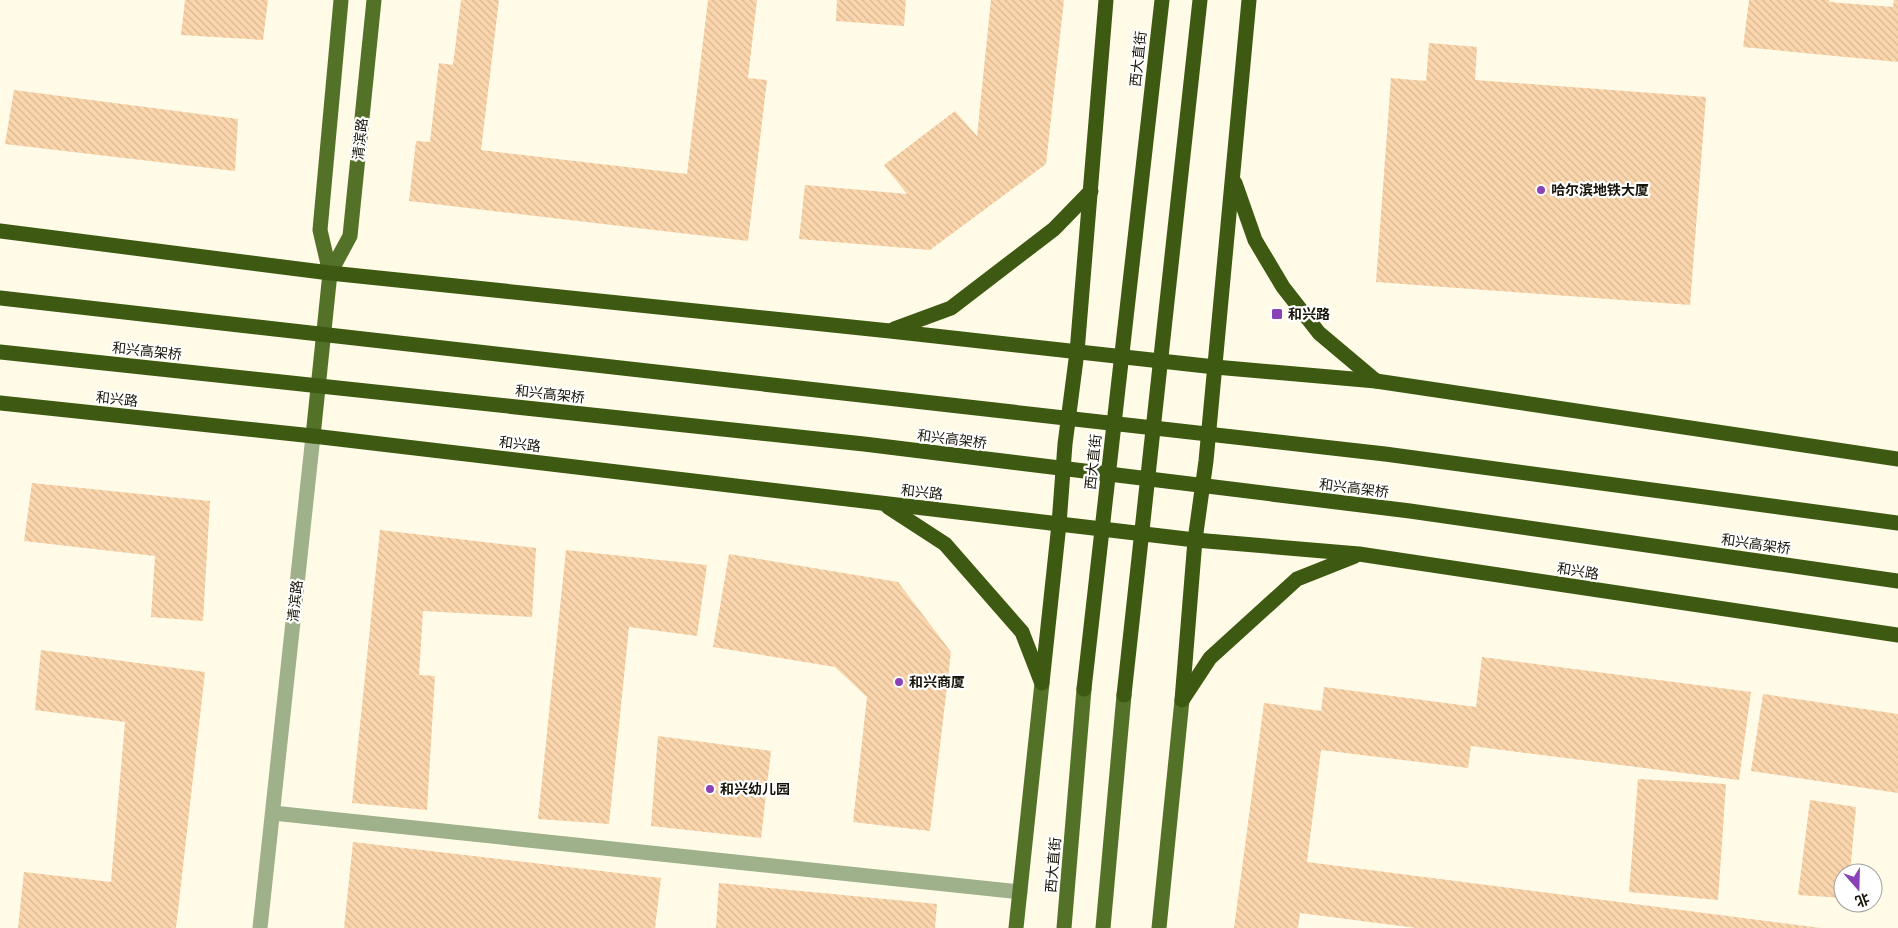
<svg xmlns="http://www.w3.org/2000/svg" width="1898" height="928" font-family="'Nunito Sans','Noto Sans SC',sans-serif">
<defs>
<pattern id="building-back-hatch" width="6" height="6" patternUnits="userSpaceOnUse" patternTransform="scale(1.25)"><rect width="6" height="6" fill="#fbd6ad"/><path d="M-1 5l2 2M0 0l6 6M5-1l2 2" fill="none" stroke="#d6b794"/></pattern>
</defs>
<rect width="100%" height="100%" fill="#fffbe7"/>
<g fill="url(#building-back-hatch)">
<path d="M185,0H268L263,40L181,35Z"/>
<path d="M461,0H499L481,150L687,174L708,0H757L748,78L767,80L748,241L409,201L416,141L430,142L439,63L453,65Z"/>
<path d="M837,0H906L904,26L836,21Z"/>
<path d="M991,0H1064L1046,164L930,250L799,239L805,185L907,194L884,165L955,111L977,136Z"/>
<path d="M1749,0H1829V2L1893,7L1894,0H1898V62L1743,47Z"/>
<path d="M1429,43L1477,47L1475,80L1706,97L1690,305L1376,282L1391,78L1426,81Z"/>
<path d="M14,90L238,119L235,171L5,144Z"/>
<path d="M32,483L210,501L203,621L151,617L155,556L24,541Z"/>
<path d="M380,530L536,548L532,617L423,611L419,675L435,676L427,810L352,803Z"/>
<path d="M566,550L707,565L697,636L629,627L609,824L538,819Z"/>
<path d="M729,554L898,582L951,652L930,831L853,822L867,697L835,667L713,647Z"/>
<path d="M41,650L205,672L176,928H18L24,872L111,882L125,722L35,710Z"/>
<path d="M1482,657L1751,692L1739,780L1471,746L1468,768L1321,750L1307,862L1821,928H1416L1300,913L1298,928H1234L1264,703L1321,711L1324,687L1476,707Z"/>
<path d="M1763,694L1898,714V793L1751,771Z"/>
<path d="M658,736L771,751L761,838L651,826Z"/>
<path d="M1638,779L1726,784L1718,900L1629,892Z"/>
<path d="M1810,800L1856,807L1850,873H1843V898L1798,895Z"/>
<path d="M353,842L661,878L655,928H344Z"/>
<path d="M719,883L937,904L935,928H716Z"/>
</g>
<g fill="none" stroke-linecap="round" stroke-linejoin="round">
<g stroke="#9eb18b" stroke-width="15">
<path d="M273,813L1020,892"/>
<path d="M260,928L313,436"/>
</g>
<g stroke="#537228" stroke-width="15">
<path d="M330,273L320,230L341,0"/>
<path d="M313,436L330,273L350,236L374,0"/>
<path d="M1016,928L1042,683"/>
<path d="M1064,928L1084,689"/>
<path d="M1103,928L1124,695"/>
<path d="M1159,928L1182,700"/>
</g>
<g stroke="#3d5912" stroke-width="15">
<path d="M1235,183L1255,240L1283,287L1319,333L1376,381"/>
<path d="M0,231L330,273L890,331L1215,367L1376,381L1898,459"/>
<path d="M894,329L951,308L1054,229L1091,191"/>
<path d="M0,403L313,436L1195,540L1359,554L1898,635"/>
<path d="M888,507L945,544L1022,632L1041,681"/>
<path d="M1042,683L1059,524L1065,444L1077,352L1106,0"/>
<path d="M1183,699L1210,658L1297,579L1355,556"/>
<path d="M1182,700L1195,540L1206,461L1249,0"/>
</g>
<g stroke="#3d5912" stroke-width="15">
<path d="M0,298L1385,454L1898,523"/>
<path d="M0,352L864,444L1410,511L1898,581"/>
<path d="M1084,689L1162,0"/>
<path d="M1124,695L1200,0"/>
</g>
</g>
<g fill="#8943b6" stroke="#fff" stroke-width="2">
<circle cx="1541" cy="190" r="5"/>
<rect x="1271" y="308" width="12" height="12" rx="2.5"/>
<circle cx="899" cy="682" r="5"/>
<circle cx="710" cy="789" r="5"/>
</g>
<g text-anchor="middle" stroke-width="4.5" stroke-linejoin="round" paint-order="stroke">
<g font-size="14" fill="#171509" stroke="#fff">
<text transform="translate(1138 59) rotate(-84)" y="5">西大直街</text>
<text transform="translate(360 139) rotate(-84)" y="5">清滨路</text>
<text transform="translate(147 351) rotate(6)" y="5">和兴高架桥</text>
<text transform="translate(550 394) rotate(6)" y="5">和兴高架桥</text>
<text transform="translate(117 399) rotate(6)" y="5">和兴路</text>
<text transform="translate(952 439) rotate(7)" y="5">和兴高架桥</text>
<text transform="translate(520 444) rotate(7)" y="5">和兴路</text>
<text transform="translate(1093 462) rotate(-84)" y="5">西大直街</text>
<text transform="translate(1354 488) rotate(7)" y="5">和兴高架桥</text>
<text transform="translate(922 492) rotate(6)" y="5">和兴路</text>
<text transform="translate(1756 544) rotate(8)" y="5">和兴高架桥</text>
<text transform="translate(1578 571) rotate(9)" y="5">和兴路</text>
<text transform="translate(295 601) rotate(-84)" y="5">清滨路</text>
<text transform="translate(1053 865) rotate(-85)" y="5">西大直街</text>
</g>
<g font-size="14" font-weight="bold" fill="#171509" stroke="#fff" text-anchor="start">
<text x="1551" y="195">哈尔滨地铁大厦</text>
<text x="1288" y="319">和兴路</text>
<text x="909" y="687">和兴商厦</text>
<text x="720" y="794">和兴幼儿园</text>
</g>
</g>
<g transform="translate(1858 888) rotate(160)"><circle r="24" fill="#ffffff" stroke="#a2a19d"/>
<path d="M0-4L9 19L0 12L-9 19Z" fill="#8943b6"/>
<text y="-8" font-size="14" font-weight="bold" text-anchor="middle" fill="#171509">北</text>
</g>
</svg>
